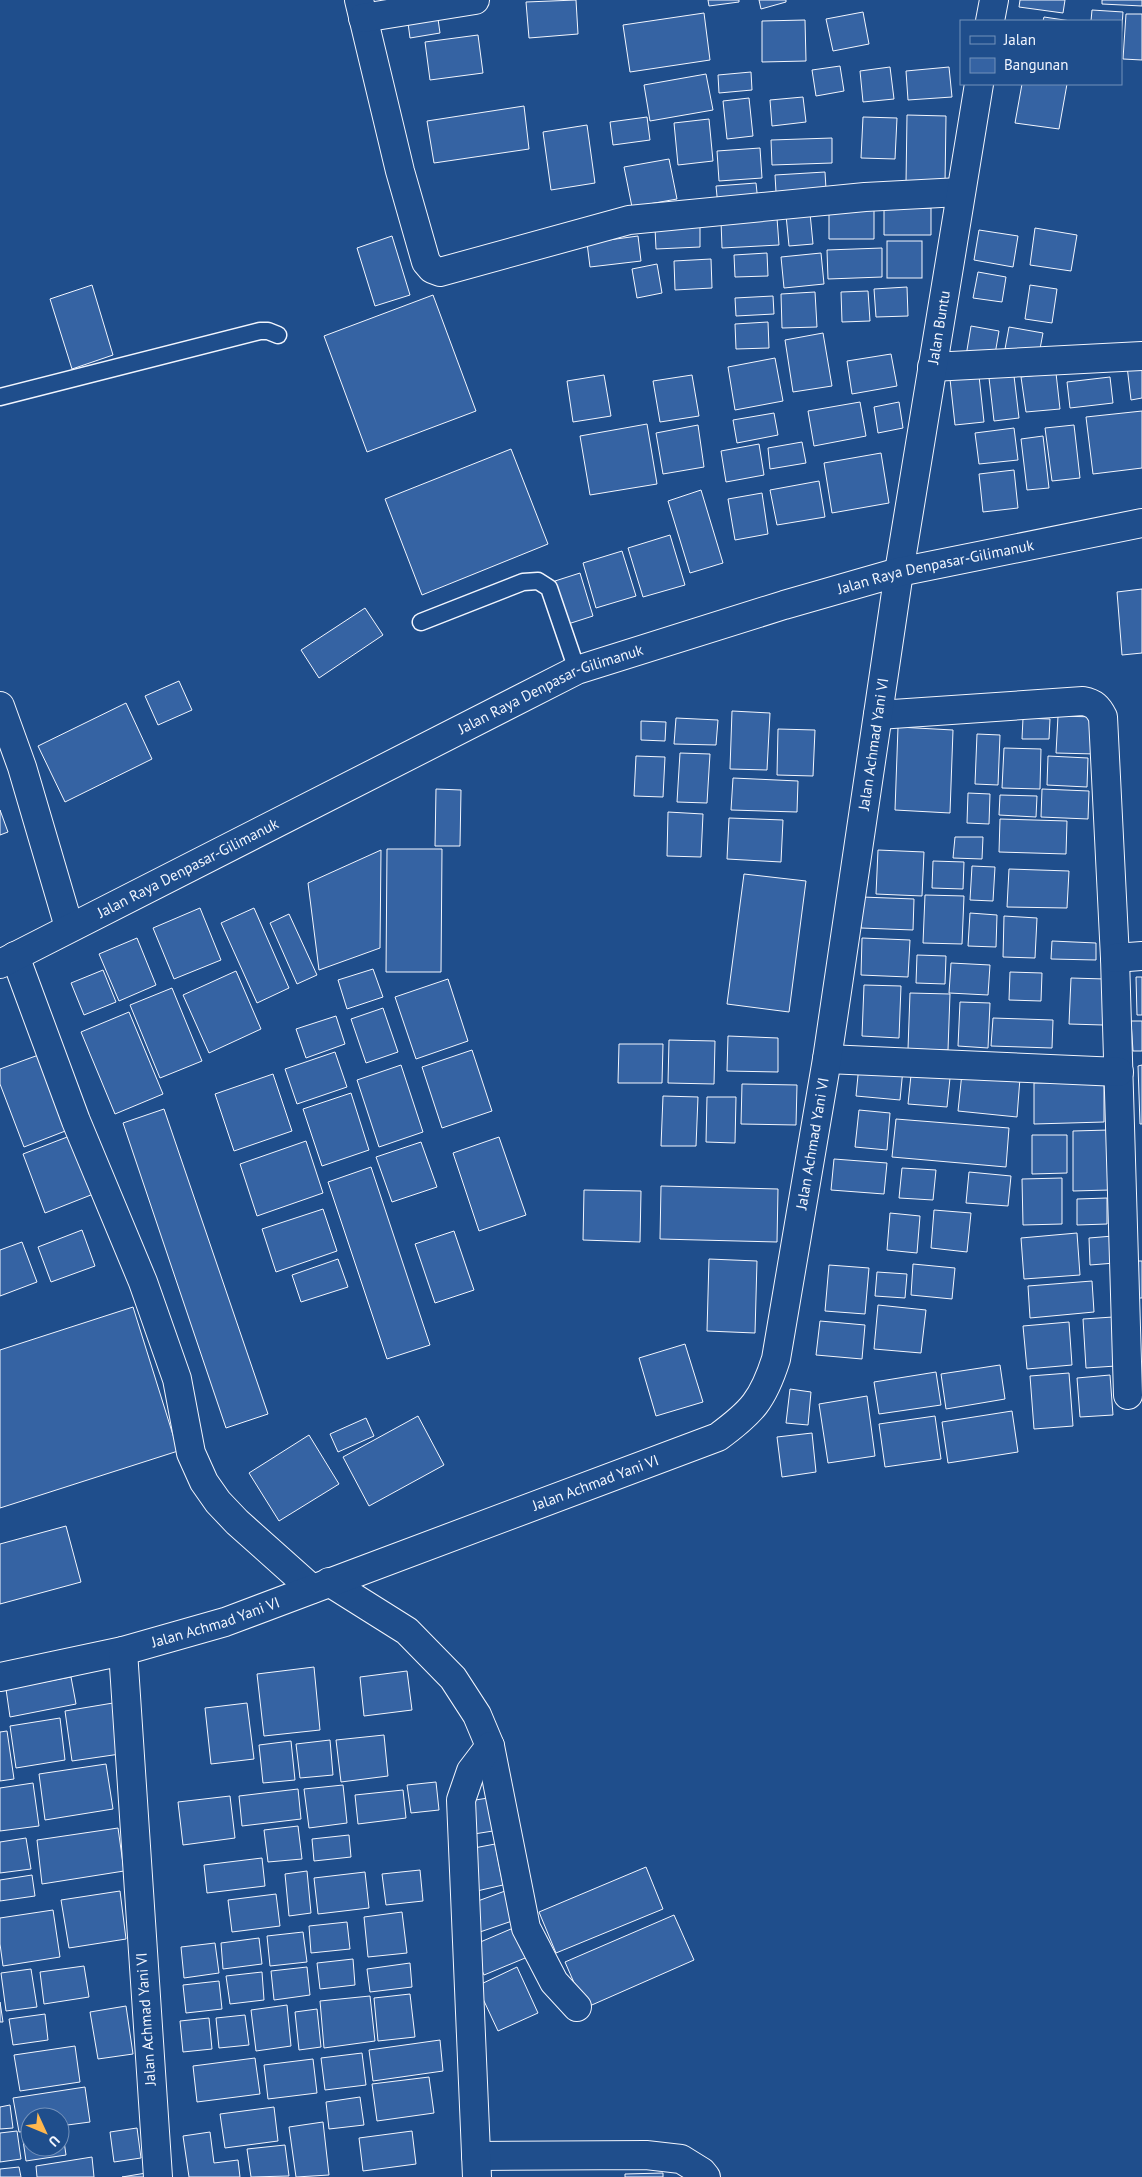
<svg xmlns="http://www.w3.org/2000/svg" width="1142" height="2177" font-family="'PT Sans',sans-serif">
<rect width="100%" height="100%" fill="#1f4e8c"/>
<g fill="#3563a3" stroke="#f2f6ff">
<path d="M576,0L578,34L529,38L526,2Z"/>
<path d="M708,0H739V2L709,6Z"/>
<path d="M759,0H786V2L761,9Z"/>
<path d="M1020,0H1065L1063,13L1019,7Z"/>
<path d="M1102,0H1142V6L1102,4Z"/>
<path d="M1092,10L1123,12L1121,40V21H1091Z"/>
<path d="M863,12L869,44L833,51L826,19Z"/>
<path d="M704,13L710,60L630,72L623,25Z"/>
<path d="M1126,14H1142V60L1123,59Z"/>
<path d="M1044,17L1071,21H1043Z"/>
<path d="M438,19L440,33L410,38L408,23Z"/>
<path d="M805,20L806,61L762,62V21Z"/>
<path d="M478,35L483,73L430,80L425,42Z"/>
<path d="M840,66L844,91L816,96L812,70Z"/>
<path d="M890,67L894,99L863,102L860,71Z"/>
<path d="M949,67L952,97L908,100L906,71Z"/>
<path d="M751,72L752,90L719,93L718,75Z"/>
<path d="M706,74L713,110L650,121L644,85Z"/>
<path d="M1022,84H1067L1059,129L1015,123Z"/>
<path d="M803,97L806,122L772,126L770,100Z"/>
<path d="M749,98L753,136L727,139L723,101Z"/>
<path d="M524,106L529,149L434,163L427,121Z"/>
<path d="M907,115L946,116L945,184L906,183Z"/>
<path d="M647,117L650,140L613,145L610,122Z"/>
<path d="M863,117L897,118L895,159L861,158Z"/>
<path d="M709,119L713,161L678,165L674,123Z"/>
<path d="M587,125L595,183L551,190L543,132Z"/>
<path d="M832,138V163L772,165L771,140Z"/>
<path d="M760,148L762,178L719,181L717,151Z"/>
<path d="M669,159L677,199L632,207L624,167Z"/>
<path d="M825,172L826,189L776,192L775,175Z"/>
<path d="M756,183L758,202L718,206L716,186Z"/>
<path d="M931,208V235H884V209Z"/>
<path d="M874,210V239H829V211Z"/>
<path d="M810,213L813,244L789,246L786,215Z"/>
<path d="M777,218L779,245L722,248L721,221Z"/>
<path d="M700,226V247L656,249L655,228Z"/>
<path d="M1035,228L1077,235L1071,271L1030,265Z"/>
<path d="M979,230L1018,236L1013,267L974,260Z"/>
<path d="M392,236L410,295L375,306L357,248Z"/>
<path d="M638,236L641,261L590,267L587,243Z"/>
<rect x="887" y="241" width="35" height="37"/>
<path d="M882,248V277L828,279L827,250Z"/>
<path d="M767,253L768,276L735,277L734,255Z"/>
<path d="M821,253L824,284L784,288L781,257Z"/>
<path d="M711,259L712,288L675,290L674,261Z"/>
<path d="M657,264L662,293L637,298L632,269Z"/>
<path d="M978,272L1006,277L1002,302L973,298Z"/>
<path d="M92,285L113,355L72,369L50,299Z"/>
<path d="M1030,285L1057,289L1052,323L1025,319Z"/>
<path d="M907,287L908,316L876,317L874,289Z"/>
<path d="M868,291L870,321L842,322L841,292Z"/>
<path d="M815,292L817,327L782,328L781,294Z"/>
<path d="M433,295L476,411L367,452L324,336Z"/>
<path d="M773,296L774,314L736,316L735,298Z"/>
<path d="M768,322L769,348L736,349L735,324Z"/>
<path d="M971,326L999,331L994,360L966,356Z"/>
<path d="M1009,327L1043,333L1039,354L1005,349Z"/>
<path d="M823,333L832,386L793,392L785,340Z"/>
<path d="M891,354L897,386L852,394L847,361Z"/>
<path d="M775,358L783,401L735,410L728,367Z"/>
<path d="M1142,364V398L1131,400L1127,366Z"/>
<path d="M1056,373L1060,409L1026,412L1021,377Z"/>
<path d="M604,375L611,416L573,422L567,381Z"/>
<path d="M692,375L699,416L660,422L653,381Z"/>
<path d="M979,376L984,422L955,425L950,379Z"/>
<path d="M1014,376L1019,418L994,421L989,378Z"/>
<path d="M1110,377L1113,403L1070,408L1067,382Z"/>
<path d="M860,402L866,436L814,446L808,411Z"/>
<path d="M899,402L903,428L878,433L874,407Z"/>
<path d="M1142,411V468L1093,474L1086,417Z"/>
<path d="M774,413L778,435L737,443L733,420Z"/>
<path d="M647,424L657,484L590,495L580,436Z"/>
<path d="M698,425L704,467L663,474L656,433Z"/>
<path d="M1074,425L1080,478L1052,481L1045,428Z"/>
<path d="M1014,428L1018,460L979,464L975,433Z"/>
<path d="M1043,436L1049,488L1027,490L1021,439Z"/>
<path d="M802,442L806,463L770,469L768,448Z"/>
<path d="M759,444L764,475L726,482L721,451Z"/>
<path d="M511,449L548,544L422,595L385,499Z"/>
<path d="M881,453L889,503L832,513L824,463Z"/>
<path d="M1014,470L1018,508L983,512L979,474Z"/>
<path d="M819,481L825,517L777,525L770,490Z"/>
<path d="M701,490L723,563L690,573L668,501Z"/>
<path d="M762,493L768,534L735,540L728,499Z"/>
<path d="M670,535L685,585L643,597L628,548Z"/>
<path d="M622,551L636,596L596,608L583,563Z"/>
<path d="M580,573L593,616L568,624L555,581Z"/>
<path d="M1142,589V653L1122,655L1117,592Z"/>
<path d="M365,608L383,635L319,678L301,650Z"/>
<path d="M179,681L192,710L158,725L145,696Z"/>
<path d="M126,703L152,759L65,802L38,746Z"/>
<path d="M732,711L770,713L767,770L730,769Z"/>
<path d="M1058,716L1097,717L1095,754L1056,753Z"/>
<path d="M676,718L718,720L716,745L674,744Z"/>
<path d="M1023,718L1050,719L1049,739H1022Z"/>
<path d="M641,721L666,722L665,741L641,740Z"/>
<path d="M898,727L953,730L950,813L895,810Z"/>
<path d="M778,729L815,730L813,776L777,775Z"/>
<path d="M977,734L1000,735L998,785L975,784Z"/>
<path d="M1004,748L1041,749L1040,789L1002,788Z"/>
<path d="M680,753L710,754L707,803L677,802Z"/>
<path d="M636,756L665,757L663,797L634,796Z"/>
<path d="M1048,756L1088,758L1087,787L1047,785Z"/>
<path d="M733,778L798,781L797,812L731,810Z"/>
<path d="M436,789L461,790L460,846H435Z"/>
<path d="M1042,789L1089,791L1088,819L1041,817Z"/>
<path d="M968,793L990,794L989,824L967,823Z"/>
<path d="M1000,795L1037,796L1036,817L999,815Z"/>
<path d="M0,810L8,832L0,835Z"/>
<path d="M668,812L703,814L701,857L667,856Z"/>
<path d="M729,818L783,820L781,862L727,859Z"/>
<path d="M1000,819L1067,821L1066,854L999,852Z"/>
<path d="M955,837H983L982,859L953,858Z"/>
<path d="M387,849H442L441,972H386Z"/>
<path d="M381,850L380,948L319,970L308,883Z"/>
<path d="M878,850L924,852L922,896L876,894Z"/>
<path d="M933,861L964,862L963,889L932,888Z"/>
<path d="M972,866L995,867L993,901L970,900Z"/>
<path d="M1009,869L1069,871L1067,908L1007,907Z"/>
<path d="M744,874L806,881L789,1012L727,1004Z"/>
<path d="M925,895L964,896L962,944L923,943Z"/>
<path d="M862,897L914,899L913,930L861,928Z"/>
<path d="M200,908L221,960L174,979L153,928Z"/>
<path d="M254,908L289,988L257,1003L221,923Z"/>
<path d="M970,913L997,915L996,947L968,946Z"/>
<path d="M289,914L317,975L297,984L270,923Z"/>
<path d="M1004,916L1037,918L1035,958L1003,957Z"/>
<path d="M137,938L156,985L119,1001L99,954Z"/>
<path d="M862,938L910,940L908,977L861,975Z"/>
<path d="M1052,941L1096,943V960L1051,959Z"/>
<path d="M917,955L946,956L945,984L916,983Z"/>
<path d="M951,963L990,965L988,995L949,993Z"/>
<path d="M373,969L383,997L347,1009L338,980Z"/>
<path d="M103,970L116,1002L84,1015L71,983Z"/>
<path d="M236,971L261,1029L209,1053L183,995Z"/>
<path d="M1010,972L1042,973L1041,1001L1009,1000Z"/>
<path d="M1136,977H1142V1015H1137Z"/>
<path d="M1071,978L1105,979L1103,1025L1069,1024Z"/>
<path d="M448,979L468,1041L416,1059L395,997Z"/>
<path d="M864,985L901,986L899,1038L862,1036Z"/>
<path d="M172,988L202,1061L160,1078L130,1005Z"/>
<path d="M910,993L950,994L948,1050L908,1049Z"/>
<path d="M960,1002L990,1003L988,1048L958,1046Z"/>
<path d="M383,1008L398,1052L366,1063L351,1019Z"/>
<path d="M129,1012L163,1094L115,1114L81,1032Z"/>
<path d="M336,1016L345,1044L306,1058L296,1029Z"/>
<path d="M993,1018L1053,1020L1052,1048L991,1046Z"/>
<path d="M1131,1021H1142V1051H1133Z"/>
<path d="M728,1036L778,1038V1072L727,1071Z"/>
<path d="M669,1040L715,1041L714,1084L668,1083Z"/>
<path d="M619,1044H663L662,1083H618Z"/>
<path d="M472,1050L492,1111L442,1128L422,1067Z"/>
<path d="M335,1052L347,1087L297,1104L285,1069Z"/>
<path d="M44,1053L73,1128L24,1147L0,1084V1069Z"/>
<path d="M401,1065L423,1132L379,1147L357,1080Z"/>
<path d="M859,1065L903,1069L900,1100L856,1096Z"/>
<path d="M1142,1065V1124H1140L1138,1066Z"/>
<path d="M962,1073L1020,1078L1017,1117L958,1111Z"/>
<path d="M273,1074L292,1131L234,1151L215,1094Z"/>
<path d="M911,1075L950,1078L947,1107L908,1104Z"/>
<path d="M1104,1082V1122L1034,1124V1083Z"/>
<path d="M742,1084L797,1085L796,1125L741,1124Z"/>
<path d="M351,1093L369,1150L322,1166L303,1109Z"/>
<path d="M663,1096L698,1097L696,1146H661Z"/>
<path d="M707,1097H736L735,1143L706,1142Z"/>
<path d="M164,1109L268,1414L226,1428L123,1123Z"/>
<path d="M859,1110L890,1113L887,1150L855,1147Z"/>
<path d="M896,1119L1009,1128L1006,1167L892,1157Z"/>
<path d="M1109,1130L1110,1190L1073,1191V1131Z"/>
<path d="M75,1134L96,1193L45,1213L23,1154Z"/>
<path d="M1032,1135H1067V1173L1032,1174Z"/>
<path d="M499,1137L526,1215L479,1231L453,1153Z"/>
<path d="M306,1141L323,1193L257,1216L240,1164Z"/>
<path d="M421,1142L437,1187L392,1202L376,1157Z"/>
<path d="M834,1159L887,1163L884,1194L831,1190Z"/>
<path d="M371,1167L430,1345L387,1359L328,1182Z"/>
<path d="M902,1168L936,1170L933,1200L899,1198Z"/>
<path d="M969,1172L1011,1176L1008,1206L966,1203Z"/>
<path d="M1062,1178V1224L1023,1225L1022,1179Z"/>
<path d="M661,1186L778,1189L777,1242L660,1239Z"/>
<path d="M584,1190L641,1191L640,1242L583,1240Z"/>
<path d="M1107,1198V1224L1077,1225V1199Z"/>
<path d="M323,1209L337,1251L276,1272L262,1229Z"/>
<path d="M934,1210L971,1213L967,1252L931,1248Z"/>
<path d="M890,1213L920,1216L917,1253L887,1250Z"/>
<path d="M82,1230L95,1266L51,1282L38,1247Z"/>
<path d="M454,1231L474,1290L435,1303L415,1244Z"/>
<path d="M1077,1233L1080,1275L1024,1279L1021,1238Z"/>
<path d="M1113,1236L1115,1263L1090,1265L1089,1238Z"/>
<path d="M22,1242L37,1282L0,1296V1250Z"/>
<path d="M338,1259L348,1287L301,1302L292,1275Z"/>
<path d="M709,1259L757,1261L755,1333L707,1331Z"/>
<path d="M1136,1261H1142V1298H1138Z"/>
<path d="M913,1264L955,1268L952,1299L911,1295Z"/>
<path d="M829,1265L869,1268L865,1314L825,1311Z"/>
<path d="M877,1272L907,1274L905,1298L875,1296Z"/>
<path d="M1092,1281L1094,1312L1030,1318L1028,1286Z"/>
<path d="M878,1305L926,1310L921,1353L874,1349Z"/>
<path d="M133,1307L178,1451L0,1508V1350Z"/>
<path d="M1113,1317L1116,1366L1086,1368L1083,1319Z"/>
<path d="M820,1321L865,1325L862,1359L816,1355Z"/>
<path d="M1069,1322L1072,1365L1027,1369L1023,1326Z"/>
<path d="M685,1344L703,1402L656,1416L639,1358Z"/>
<path d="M1000,1365L1005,1399L946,1409L941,1374Z"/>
<path d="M936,1372L941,1405L879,1414L874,1382Z"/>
<path d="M1069,1373L1073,1426L1034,1429L1030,1376Z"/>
<path d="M1110,1375L1113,1415L1080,1417L1077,1378Z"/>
<path d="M790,1389L811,1392L808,1425L786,1423Z"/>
<path d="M867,1396L875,1456L828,1463L819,1404Z"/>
<path d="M1012,1411L1018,1452L948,1463L942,1422Z"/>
<path d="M418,1416L444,1465L369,1506L343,1457Z"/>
<path d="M935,1416L941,1459L885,1467L879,1424Z"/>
<path d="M366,1418L374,1436L338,1452L330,1434Z"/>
<path d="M812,1433L816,1472L782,1477L777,1437Z"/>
<path d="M309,1435L339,1484L279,1521L249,1473Z"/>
<path d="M66,1526L81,1582L0,1604V1544Z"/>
<path d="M314,1667L320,1730L264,1736L257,1674Z"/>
<path d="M407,1671L412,1710L364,1716L360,1677Z"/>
<path d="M71,1677L76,1704L10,1717L6,1689Z"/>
<path d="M113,1703L120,1754L72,1761L65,1711Z"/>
<path d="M247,1703L254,1759L211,1764L205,1708Z"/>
<path d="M60,1718L65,1760L16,1768L10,1726Z"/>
<path d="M7,1731L14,1779L0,1781V1732Z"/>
<path d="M384,1735L388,1776L341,1782L336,1740Z"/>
<path d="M330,1740L333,1775L300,1778L296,1744Z"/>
<path d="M291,1741L295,1780L263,1783L259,1745Z"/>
<path d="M106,1764L113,1809L45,1820L39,1774Z"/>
<path d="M436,1782L439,1810L411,1813L407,1785Z"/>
<path d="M33,1783L39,1826L0,1831V1788Z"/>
<path d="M343,1785L347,1823L309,1828L304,1789Z"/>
<path d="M298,1789L301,1819L242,1826L239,1796Z"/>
<path d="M403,1790L406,1818L358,1824L355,1795Z"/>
<path d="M230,1796L235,1838L183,1845L178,1802Z"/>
<path d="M488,1798L493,1831L474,1834L469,1801Z"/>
<path d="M298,1826L302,1859L268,1862L264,1830Z"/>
<path d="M118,1828L124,1871L42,1884L37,1840Z"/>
<path d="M349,1835L351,1857L314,1861L312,1839Z"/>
<path d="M26,1838L31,1869L0,1873V1842Z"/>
<path d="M495,1844L503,1885L477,1891L469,1849Z"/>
<path d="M262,1858L265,1886L207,1893L204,1865Z"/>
<path d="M646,1867L663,1909L556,1953L539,1912Z"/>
<path d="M420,1870L423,1901L386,1905L382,1874Z"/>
<path d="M307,1871L311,1913L289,1916L285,1874Z"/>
<path d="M365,1872L369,1908L318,1914L314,1878Z"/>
<path d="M32,1875L35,1896L0,1901V1880Z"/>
<path d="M120,1891L126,1939L69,1948L61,1900Z"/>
<path d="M505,1891L515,1920L477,1933L467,1905Z"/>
<path d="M276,1894L280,1926L232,1932L228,1900Z"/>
<path d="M53,1910L60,1957L3,1966L0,1944V1918Z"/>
<path d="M402,1912L407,1953L368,1957L364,1917Z"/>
<path d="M674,1915L694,1960L585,2008L565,1962Z"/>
<path d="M347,1922L350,1949L311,1953L309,1926Z"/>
<path d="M518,1926L530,1956L484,1975L471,1946Z"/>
<path d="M303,1932L307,1962L270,1966L267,1936Z"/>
<path d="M259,1938L262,1964L223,1969L221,1943Z"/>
<path d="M215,1943L219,1973L184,1978L181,1947Z"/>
<path d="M353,1959L355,1985L320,1989L317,1963Z"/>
<path d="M410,1963L412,1987L370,1992L367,1969Z"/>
<path d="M84,1966L89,1997L44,2004L40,1972Z"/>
<path d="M307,1967L310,1995L274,2000L271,1971Z"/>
<path d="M517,1967L538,2013L498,2031L477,1986Z"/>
<path d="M31,1969L37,2007L6,2011L1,1973Z"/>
<path d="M262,1972L264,2000L230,2004L226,1976Z"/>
<path d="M219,1981L222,2009L186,2013L183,1985Z"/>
<path d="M410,1994L415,2037L378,2041L374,1998Z"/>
<path d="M370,1996L375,2041L324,2048L320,2001Z"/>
<path d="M0,2002L3,2022H0Z"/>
<path d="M287,2005L291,2046L256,2051L251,2010Z"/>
<path d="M126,2006L133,2054L98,2059L90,2012Z"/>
<path d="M317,2009L321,2047L299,2050L295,2012Z"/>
<path d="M45,2014L48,2040L13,2045L9,2019Z"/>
<path d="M245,2015L249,2045L219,2048L216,2018Z"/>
<path d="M209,2018L212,2049L183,2052L180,2021Z"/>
<path d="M440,2040L443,2071L373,2081L369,2050Z"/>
<path d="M75,2046L80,2082L20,2091L14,2055Z"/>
<path d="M362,2053L366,2085L325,2090L321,2058Z"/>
<path d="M255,2058L260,2094L197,2102L193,2066Z"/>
<path d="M313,2059L317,2093L268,2099L264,2065Z"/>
<path d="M429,2077L434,2113L377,2121L372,2084Z"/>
<path d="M85,2087L90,2122L60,2126V2117H30V2131L19,2132L13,2098Z"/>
<path d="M360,2097L364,2125L329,2129L326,2102Z"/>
<path d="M10,2105L13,2128L0,2129V2107Z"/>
<path d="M274,2107L278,2141L225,2148L220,2114Z"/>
<path d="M323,2122L329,2175L296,2177L289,2127Z"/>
<path d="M137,2128L141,2158L114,2162L110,2132Z"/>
<path d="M17,2131L21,2159L0,2162V2133Z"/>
<path d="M412,2131L416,2164L363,2171L359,2138Z"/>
<path d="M210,2132L214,2163L238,2160L240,2177H189L183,2136Z"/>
<path d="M60,2134H63L66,2155L26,2161L23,2140L30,2139V2147H60Z"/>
<path d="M285,2145L289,2176L251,2177L247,2149Z"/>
<path d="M92,2157L94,2177H37L36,2166Z"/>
<path d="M19,2167L21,2177H0V2169Z"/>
<path d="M146,2173V2177H122Z"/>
<path d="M663,2173V2177H625V2174Z"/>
</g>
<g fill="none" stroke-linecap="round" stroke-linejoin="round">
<defs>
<g id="lane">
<path d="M0,397L260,331H268L278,335"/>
<path d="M421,622L523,582L538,581L549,588L577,670"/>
</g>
<g id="street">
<path d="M359,0L400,171L426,262L432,269L440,272L629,220L865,197L960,192"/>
<path d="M363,18L475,0"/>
<path d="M990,21L994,0"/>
<path d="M932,367L1142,356"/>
<path id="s1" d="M899,572L979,84"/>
<path d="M0,706L22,767L69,927"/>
<path d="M878,715L1083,701C1094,703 1098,707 1103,717L1115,958L1128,1395"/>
<path d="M15,956L76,1121L143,1282L177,1379L191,1453L204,1482L218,1502L237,1522L312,1589"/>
<path d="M1115,958L1142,956"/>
<path d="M827,1059L1119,1072"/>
<path d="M329,1582L407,1631L453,1678L477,1715L490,1746L526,1928L554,1982L577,2007"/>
<path d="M0,1677L123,1651"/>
<path d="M476,2156L646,2155L681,2159L702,2172L706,2177"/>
<path d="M477,2177L461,1800L471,1771L490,1746"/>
</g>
<g id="secondary">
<path id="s2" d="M158,2177L123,1651L225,1622L718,1437C752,1412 763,1400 776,1359L827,1059L899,572"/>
</g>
<g id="highway">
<path id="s3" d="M0,964L577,670L784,605L899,572L1142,523"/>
</g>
</defs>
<use href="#lane" stroke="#f2f6ff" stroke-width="19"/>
<use href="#street" stroke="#f2f6ff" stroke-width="30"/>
<use href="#secondary" stroke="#f2f6ff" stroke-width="30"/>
<use href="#highway" stroke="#f2f6ff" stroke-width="30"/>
<use href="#lane" stroke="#1f4e8c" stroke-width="16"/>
<use href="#street" stroke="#1f4e8c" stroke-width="28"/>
<use href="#secondary" stroke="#1f4e8c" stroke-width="28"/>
<use href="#highway" stroke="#1f4e8c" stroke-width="28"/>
</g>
<g text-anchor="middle" stroke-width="4" stroke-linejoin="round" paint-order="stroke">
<g font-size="15" fill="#f2f6ff" stroke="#1f4e8c">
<text dy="5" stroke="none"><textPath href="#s1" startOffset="248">Jalan Buntu</textPath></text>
<text dy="5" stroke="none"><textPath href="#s3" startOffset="1021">Jalan Raya Denpasar-Gilimanuk</textPath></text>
<text dy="5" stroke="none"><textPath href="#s3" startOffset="616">Jalan Raya Denpasar-Gilimanuk</textPath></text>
<text dy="5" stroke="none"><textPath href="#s2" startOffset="1882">Jalan Achmad Yani VI</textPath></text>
<text dy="5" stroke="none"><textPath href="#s3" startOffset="211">Jalan Raya Denpasar-Gilimanuk</textPath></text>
<text dy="5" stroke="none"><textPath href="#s2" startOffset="1478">Jalan Achmad Yani VI</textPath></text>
<text dy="5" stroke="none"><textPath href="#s2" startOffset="1029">Jalan Achmad Yani VI</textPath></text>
<text dy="5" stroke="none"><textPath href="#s2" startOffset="624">Jalan Achmad Yani VI</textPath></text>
<text transform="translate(146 2019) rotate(-94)" y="5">Jalan Achmad Yani VI</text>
</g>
</g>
<rect x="960" y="20" width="162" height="65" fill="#1f4e8c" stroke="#7391ba"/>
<rect x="970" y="36" width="25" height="8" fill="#1f4e8c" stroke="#7391ba"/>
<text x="1004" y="45" font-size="15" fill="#f2f6ff">Jalan</text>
<rect x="970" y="58" width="25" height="15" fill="#3563a3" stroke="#7391ba"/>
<text x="1004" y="70" font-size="15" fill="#f2f6ff">Bangunan</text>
<g transform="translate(45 2132) rotate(134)"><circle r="24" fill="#1f4e8c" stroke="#7391ba"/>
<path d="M0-4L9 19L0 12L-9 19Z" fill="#ffb74d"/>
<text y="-8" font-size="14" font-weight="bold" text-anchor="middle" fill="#f2f6ff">U</text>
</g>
</svg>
